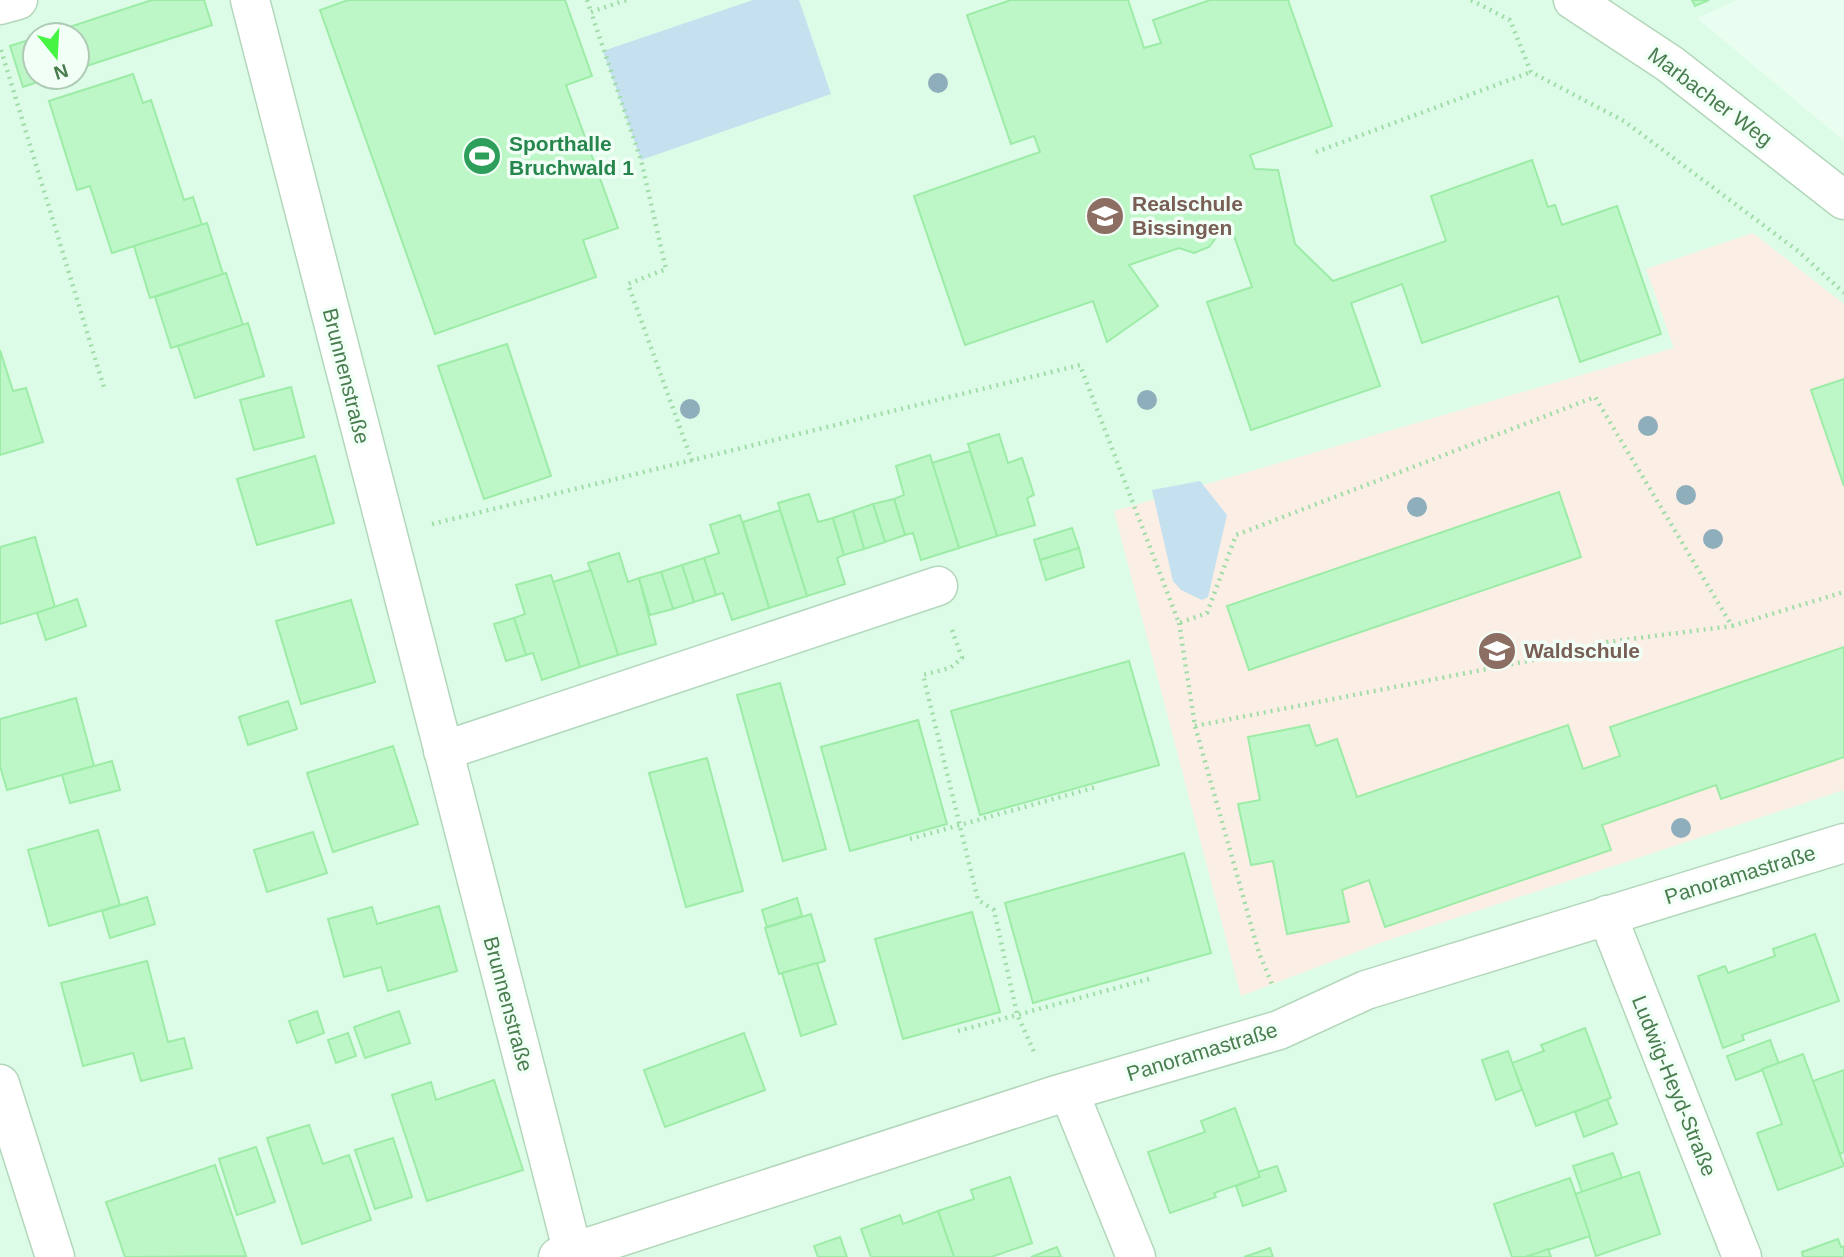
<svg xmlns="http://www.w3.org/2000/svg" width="1844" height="1257" font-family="Helvetica,sans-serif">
<rect width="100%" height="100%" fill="#e9fef1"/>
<path fill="#ddfce7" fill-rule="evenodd" d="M0,0H1738L1697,18L1844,141V1257H0ZM35,35H77V77H35Z"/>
<path fill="#fbeee5" d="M1753,233L1844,304V790L1383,942L1241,996L1114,511L1674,348L1646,269Z"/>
<g fill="#c5e0ef">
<path d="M753,0H799L831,94L641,160L603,51Z"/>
<path d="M1200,481L1227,515L1208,597L1202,600L1181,590L1173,581L1152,490Z"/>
</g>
<g fill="#bef7c7" stroke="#9ceca7" stroke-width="2">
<path d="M152,0H204L212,25L77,69V35H45Z"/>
<path d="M348,0H565L592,76L566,85L618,228L583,240L596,277L435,334L320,10Z"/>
<path d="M1011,0H1128L1144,48L1161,43L1153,20L1210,0H1288L1332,126L1250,155L1255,169L1278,170L1295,244L1333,281L1446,241L1431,196L1532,160L1548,207L1555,205L1562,225L1617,206L1661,334L1580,362L1558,296L1422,343L1402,284L1351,303L1380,386L1251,430L1207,302L1252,287L1232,230L1219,234L1209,247L1194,253L1179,248L1129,265L1158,306L1107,342L1093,301L965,345L914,196L1040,152L1034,136L1011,144L967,15Z"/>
<path d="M1692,0H1709L1695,6Z"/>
<path d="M35,38V77H53L23,87L10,46Z"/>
<path d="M133,74L143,103L151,100L184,200L193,197L202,225L112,253L90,186L77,190L49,101Z"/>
<path d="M207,223L223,274L150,298L134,246Z"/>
<path d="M226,273L243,325L171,348L155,297Z"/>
<path d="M248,323L264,376L195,398L178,346Z"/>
<path d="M507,344L551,476L484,499L438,366Z"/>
<path d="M0,350L13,391L26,388L43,442L0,455Z"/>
<path d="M1844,379V486L1811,390Z"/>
<path d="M291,387L304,437L254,450L240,400Z"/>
<path d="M999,434L1008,463L1022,458L1034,495L1027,498L1035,525L997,536L968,444Z"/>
<path d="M970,451L997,536L959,548L932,463Z"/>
<path d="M930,455L959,548L921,560L913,533L905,535L894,499L904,495L896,466Z"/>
<path d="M315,456L334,523L257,545L237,479Z"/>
<path d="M1559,492L1581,557L1249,670L1227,606Z"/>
<path d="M809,494L818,522L833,518L844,555L837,558L845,584L807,596L778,503Z"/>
<path d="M894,499L905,535L885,542L873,504Z"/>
<path d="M873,504L885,542L864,549L853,511Z"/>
<path d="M780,510L807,596L769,608L743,522Z"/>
<path d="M853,511L864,549L844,555L833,518Z"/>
<path d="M740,515L769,608L732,620L723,593L716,595L704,558L719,553L710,525Z"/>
<path d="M1072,528L1079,548L1040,560L1034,540Z"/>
<path d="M35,537L55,607L0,624V547Z"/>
<path d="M1079,548L1084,567L1046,580L1040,560Z"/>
<path d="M619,553L628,582L639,578L656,644L618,655L588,563Z"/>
<path d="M704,558L716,595L694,602L682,565Z"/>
<path d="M682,565L694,602L673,609L661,572Z"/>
<path d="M591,570L618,655L580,667L553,582Z"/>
<path d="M661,572L673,609L650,615L639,578Z"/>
<path d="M551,575L580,667L542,680L533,653L526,655L514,618L525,614L516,585Z"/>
<path d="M77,599L86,626L46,640L37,613Z"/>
<path d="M351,600L375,682L301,704L276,621Z"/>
<path d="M514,618L526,655L506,661L494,624Z"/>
<path d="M1844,647V757L1721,799L1716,785L1602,825L1611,850L1385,927L1369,880L1342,890L1349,922L1287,934L1273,861L1251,865L1238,804L1260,800L1248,737L1309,725L1316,746L1337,739L1357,797L1568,725L1583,769L1620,756L1610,727Z"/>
<path d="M1129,661L1159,765L980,815L951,711Z"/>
<path d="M780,683L826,849L783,861L737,695Z"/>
<path d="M76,698L94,766L7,790L0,766V719Z"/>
<path d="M288,701L297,729L248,745L239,717Z"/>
<path d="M918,720L947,824L850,851L821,747Z"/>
<path d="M393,746L418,824L333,852L307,773Z"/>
<path d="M707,758L743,891L686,907L649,773Z"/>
<path d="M112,761L120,790L70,803L62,775Z"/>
<path d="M98,830L120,905L49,926L28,850Z"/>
<path d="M313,832L327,873L267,892L254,850Z"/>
<path d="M1184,853L1211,953L1033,1003L1005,903Z"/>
<path d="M147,897L155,924L110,938L102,911Z"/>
<path d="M797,898L802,916L767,927L762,910Z"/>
<path d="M439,906L457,971L388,991L381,967L344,977L328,919L372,907L377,924Z"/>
<path d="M972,912L1000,1012L903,1039L875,939Z"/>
<path d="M811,914L825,961L779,974L765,928Z"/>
<path d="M1815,934L1839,1001L1742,1035L1744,1040L1723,1048L1698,976L1725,966L1728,973L1775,956L1773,949Z"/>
<path d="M147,961L168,1042L184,1038L192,1068L141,1081L133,1053L83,1066L61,983Z"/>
<path d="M817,963L836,1024L801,1036L782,973Z"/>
<path d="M317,1011L324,1033L297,1043L289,1021Z"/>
<path d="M399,1011L410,1043L365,1058L354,1027Z"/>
<path d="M1585,1028L1611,1098L1536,1126L1512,1063L1544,1051L1541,1045Z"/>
<path d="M348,1033L356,1056L336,1063L328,1040Z"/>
<path d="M744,1033L765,1090L665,1127L644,1070Z"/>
<path d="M1770,1040L1779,1064L1736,1080L1727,1056Z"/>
<path d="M1508,1051L1522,1090L1496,1100L1482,1060Z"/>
<path d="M1803,1054L1844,1166L1778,1190L1757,1133L1782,1124L1762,1069Z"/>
<path d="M1844,1070V1152L1840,1154L1813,1081Z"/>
<path d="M494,1080L523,1170L427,1201L392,1095L431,1082L436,1100Z"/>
<path d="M1607,1099L1617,1124L1584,1137L1575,1112Z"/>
<path d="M1235,1108L1260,1177L1214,1193L1216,1197L1170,1213L1148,1152L1205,1132L1201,1121Z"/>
<path d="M309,1125L323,1164L349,1155L371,1220L302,1244L267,1138Z"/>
<path d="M393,1138L412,1197L375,1209L355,1150Z"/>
<path d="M256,1147L275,1202L237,1215L219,1159Z"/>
<path d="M1613,1153L1622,1178L1582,1192L1573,1166Z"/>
<path d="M215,1165L246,1256L125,1257L106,1202Z"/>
<path d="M1277,1166L1286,1191L1243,1206L1236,1186L1260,1177L1258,1172Z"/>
<path d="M1639,1172L1660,1234L1596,1256L1575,1194Z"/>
<path d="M1010,1177L1032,1243L991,1257H954L938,1211L974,1199L971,1190Z"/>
<path d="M1570,1178L1590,1236L1526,1257H1512L1494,1204Z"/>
<path d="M938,1211L954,1257H871L861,1229L900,1215L903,1224Z"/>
<path d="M840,1237L847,1257H818L814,1246Z"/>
<path d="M1838,1239L1841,1247L1844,1246V1257H1803L1802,1252Z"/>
<path d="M1057,1247L1061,1257H1031Z"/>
<path d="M1270,1248L1273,1257H1244Z"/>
<path d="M1548,1249L1551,1257H1526Z"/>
</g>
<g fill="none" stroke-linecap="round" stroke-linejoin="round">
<defs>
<g id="minor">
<path d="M250,0L574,1257"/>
<path d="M1573,0L1670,64L1844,200"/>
<path d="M0,5L18,0"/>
<path d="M443,751L938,586"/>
<path d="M1607,915L1742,1257"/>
<path d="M0,1084L55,1257"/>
<path d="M1069,1092L1136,1257"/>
<path d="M558,1257L1053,1096L1279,1030L1366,990L1844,843"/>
</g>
</defs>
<use href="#minor" stroke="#b2d7ba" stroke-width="41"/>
<g stroke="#a0dda9" stroke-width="4.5" stroke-dasharray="2 5" stroke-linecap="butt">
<path d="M587,0L591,12"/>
<path d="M626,0L591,12L641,160L666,269L628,284L692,461"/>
<path d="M1471,0L1510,20L1531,72L1624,121L1798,251L1844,293"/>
<path d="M1,50L105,391"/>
<path d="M1316,152L1531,72"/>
<path d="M432,524L1080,365L1179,623L1207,613L1236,535L1595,397L1732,626L1844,592"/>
<path d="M1179,623L1195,726L1259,953L1272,984"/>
<path d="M952,630L962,658L950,668L923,675L978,900L994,910L1017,1014L1035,1054"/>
<path d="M1195,726L1569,653L1607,642L1732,626"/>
<path d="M910,839L1096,787"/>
<path d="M958,1031L1149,979"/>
</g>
<use href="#minor" stroke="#fff" stroke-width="38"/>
</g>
<g fill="#8eaebc">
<circle cx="938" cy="83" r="10"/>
<circle cx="1147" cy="400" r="10"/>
<circle cx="690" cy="409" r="10"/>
<circle cx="1648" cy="426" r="10"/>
<circle cx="1686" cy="495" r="10"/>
<circle cx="1417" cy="507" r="10"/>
<circle cx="1713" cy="539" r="10"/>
<circle cx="1681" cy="828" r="10"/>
</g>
<defs>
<symbol id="stadium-disc" viewBox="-11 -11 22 22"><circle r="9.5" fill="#2e9e5b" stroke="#f2fff7"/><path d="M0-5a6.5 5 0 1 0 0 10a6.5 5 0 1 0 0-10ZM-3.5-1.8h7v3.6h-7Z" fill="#fff"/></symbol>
<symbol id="school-disc" viewBox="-11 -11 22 22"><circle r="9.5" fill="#8d6e63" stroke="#f2fff7"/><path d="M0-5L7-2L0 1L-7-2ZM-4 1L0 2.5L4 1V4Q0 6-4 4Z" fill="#fff"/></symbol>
</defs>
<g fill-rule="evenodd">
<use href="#stadium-disc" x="460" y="134" width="44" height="44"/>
<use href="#school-disc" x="1083" y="194" width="44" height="44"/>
<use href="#school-disc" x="1475" y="629" width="44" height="44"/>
</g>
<g text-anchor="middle" stroke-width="7" stroke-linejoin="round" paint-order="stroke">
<g font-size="21" fill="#497d4f" stroke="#f2fff7">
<text transform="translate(1710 97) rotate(37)" y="7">Marbacher Weg</text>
<text transform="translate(346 376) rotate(76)" y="7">Brunnenstraße</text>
<text transform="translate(1740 875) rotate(-17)" y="7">Panoramastraße</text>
<text transform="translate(508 1004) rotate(75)" y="7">Brunnenstraße</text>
<text transform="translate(1202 1052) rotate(-17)" y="7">Panoramastraße</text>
<text transform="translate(1674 1086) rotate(68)" y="7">Ludwig-Heyd-Straße</text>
</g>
<g font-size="21" font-weight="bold" fill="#27864d" stroke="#f2fff7" text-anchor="start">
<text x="509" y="151">Sporthalle<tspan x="509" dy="24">Bruchwald 1</tspan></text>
</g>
<g font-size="21" font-weight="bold" fill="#785e54" stroke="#f2fff7" text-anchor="start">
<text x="1132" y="211">Realschule<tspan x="1132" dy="24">Bissingen</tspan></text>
<text x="1524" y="658">Waldschule</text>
</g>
</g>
<g transform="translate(56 56) rotate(162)"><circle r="33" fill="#f2fff7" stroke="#aecbb4" stroke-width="2"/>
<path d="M0-5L12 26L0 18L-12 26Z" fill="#46f443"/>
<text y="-10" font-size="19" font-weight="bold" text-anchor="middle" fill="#497d4f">N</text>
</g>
</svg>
